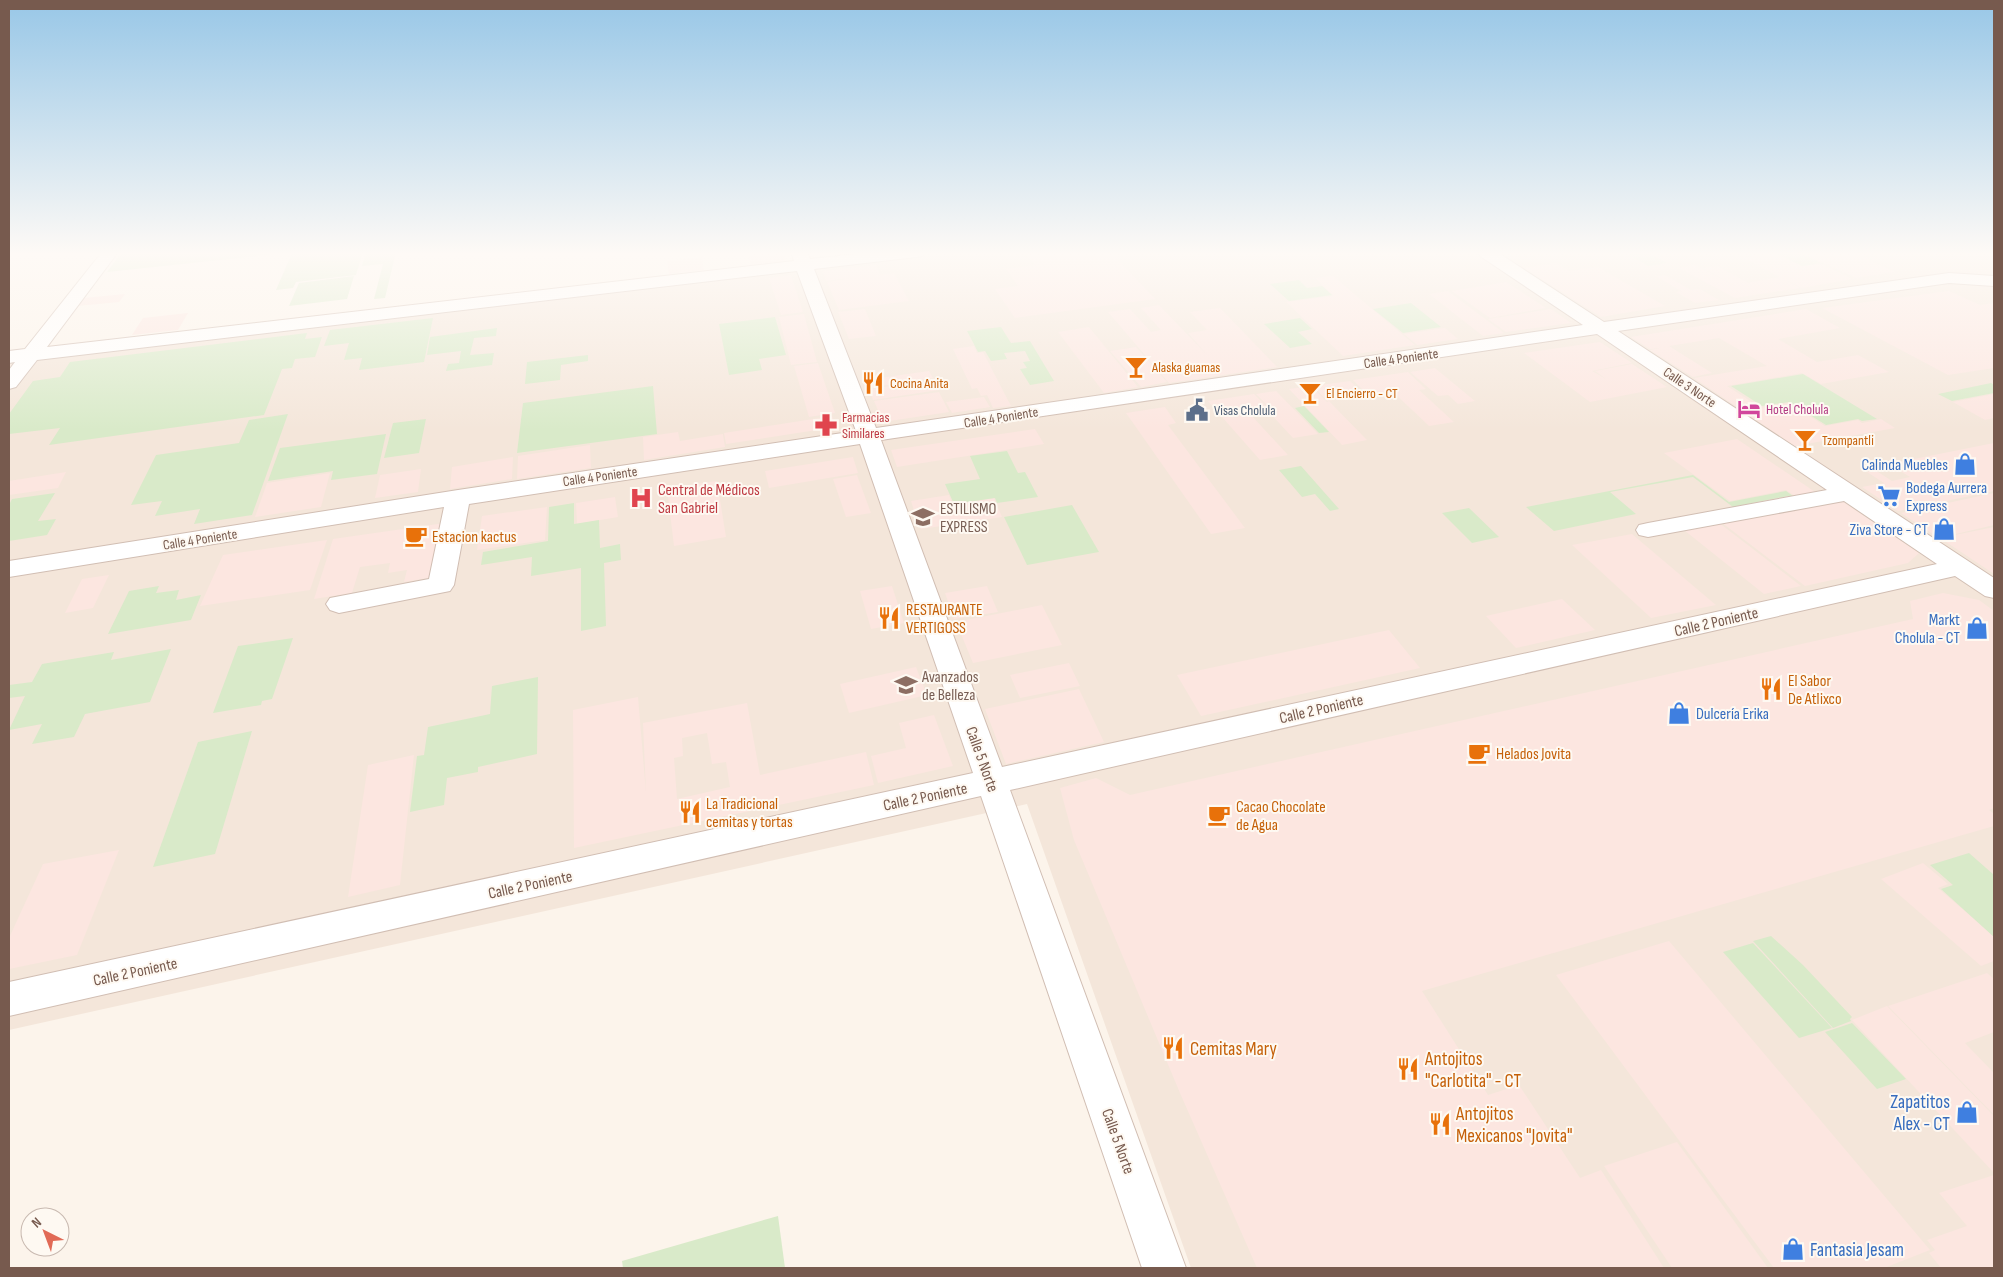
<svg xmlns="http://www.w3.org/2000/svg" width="2003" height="1277" font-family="'Sofia Sans Condensed',sans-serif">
<rect width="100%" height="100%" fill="#fcf4eb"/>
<path fill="#f4e6da" d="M887,252H1994V1268H1191L1027,804L9,1030V354Z"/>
<g fill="#fce6e0" fill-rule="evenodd">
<path d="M783,252L786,261L751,265L748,253Z"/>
<path d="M1025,252H1111L1155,299L1015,318L995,289L1018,286L1006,269L1036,265Z"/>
<path d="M1799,252H1851L1895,272L1856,278Z"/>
<path d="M1776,253L1802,266L1822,264L1852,279L1802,288L1782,278L1800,288L1735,298L1679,268L1695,265L1739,288L1703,268L1717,266L1748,283L1779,277L1744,258Z"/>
<path d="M702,257L704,270L669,274L667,261Z"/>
<path d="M1556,263L1569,271L1598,267L1665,306L1601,317L1524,268Z"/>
<path d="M876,265L880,275L894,273L909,301L839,310L827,282L851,278L826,281L823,271Z"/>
<path d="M791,275L803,312L781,315L769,278Z"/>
<path d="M1665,275L1691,290L1700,289L1719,300L1695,303L1676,292L1681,291L1656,276Z"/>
<path d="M1333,276L1415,345L1343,356L1286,302L1334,296L1315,278Z"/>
<path d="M1506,282L1546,308L1490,318L1452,291Z"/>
<path d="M1448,291L1504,333L1483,336L1429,294Z"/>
<path d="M1949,291L1980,305L1994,303V368L1948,375L1822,308Z"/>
<path d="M125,294L119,302L77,306L84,298Z"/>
<path d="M1159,305L1208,356L1188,333L1207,330L1190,312L1220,308L1277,367L1169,383L1108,312L1130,309L1151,332L1161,330L1141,308Z"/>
<path d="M865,309L876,336L849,339L838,312Z"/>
<path d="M1551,309L1571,323L1506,332L1488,319Z"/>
<path d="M1806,309L1840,328L1778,339L1817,362L1858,355L1889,372L1821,384L1802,373L1727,386L1761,408L1789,403L1825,426L1858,420L1862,423L1881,419L1895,428L1795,446L1694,378L1767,366L1719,338L1669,346L1712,373L1693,377L1650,350L1660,348L1650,349L1631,337Z"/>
<path d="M188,313L178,330L132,335L143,318Z"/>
<path d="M804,314L817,362L791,365L779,317Z"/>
<path d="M1089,327L1138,387L1104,393L1058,332Z"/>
<path d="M1445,328L1458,339L1417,345L1404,334Z"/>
<path d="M1600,342L1632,363L1592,371L1606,379L1595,371L1632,364L1667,387L1590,402L1524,353Z"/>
<path d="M974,346L977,353L983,352L1011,406L993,408L987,395L981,396L977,388L972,389L953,349Z"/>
<path d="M1136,347L1167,382L1141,387L1110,351Z"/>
<path d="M818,363L835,413L809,417L794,366Z"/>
<path d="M1435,368L1475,401L1458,404L1448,395L1438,396L1410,372Z"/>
<path d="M929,371L933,378L869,388L866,380Z"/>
<path d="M1408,372L1426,389L1419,390L1454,422L1429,426L1392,391L1367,394L1353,380Z"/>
<path d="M933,380L939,390L873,400L869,389Z"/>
<path d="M1350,381L1365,395L1327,401L1313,386Z"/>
<path d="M1311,386L1327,402L1329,401L1367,440L1342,445L1289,389Z"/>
<path d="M1276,391L1318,434L1293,438L1268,411L1272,410L1256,394Z"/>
<path d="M939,392L949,412L883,422L874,401Z"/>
<path d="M1254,394L1270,410L1250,414L1288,455L1260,460L1208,401Z"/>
<path d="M1994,394V418L1985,420L1953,402Z"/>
<path d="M984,397L990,407L952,413L946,402Z"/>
<path d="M1165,407L1176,423L1168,425L1245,528L1211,534L1126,413Z"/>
<path d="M832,416L836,427L726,444L724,433Z"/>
<path d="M1035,429L1044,444L897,467L891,450Z"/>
<path d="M678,432L680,441L723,434L725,447L644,460L643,437Z"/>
<path d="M1737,439L1821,496L1801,500L1786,490L1730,501L1664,453Z"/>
<path d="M1994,443V491L1898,511L1862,487L1884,483L1867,472L1875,470L1892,481L1910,477L1889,464Z"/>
<path d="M590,445L591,468L517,479L518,456Z"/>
<path d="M513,457L512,479L450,489L452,467Z"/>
<path d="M853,457L858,473L769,488L765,471Z"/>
<path d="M421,469L418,492L375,498L380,475Z"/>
<path d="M66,472L58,488L9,495V481Z"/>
<path d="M330,473L321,507L255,517L267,483Z"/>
<path d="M857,475L871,513L846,517L833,479Z"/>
<path d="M717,481L726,537L674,546L667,488Z"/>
<path d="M1994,493V525L1939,538L1901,513Z"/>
<path d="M949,495L954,508L915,514L911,501Z"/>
<path d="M1833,495L1919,553L1908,563L1805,586L1717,519Z"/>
<path d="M615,497L618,517L577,524L576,503Z"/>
<path d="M994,498L1002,517L921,529L916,514L956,508L955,504Z"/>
<path d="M547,507L545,540L477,550L482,516Z"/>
<path d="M1714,519L1801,586L1764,594L1679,526Z"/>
<path d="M445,523L434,577L404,582L407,570L388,573L390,563L360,567L352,593L314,599L333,539Z"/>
<path d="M1994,527V574L1940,538Z"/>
<path d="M1632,534L1716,605L1651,618L1572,545Z"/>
<path d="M327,540L310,590L200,606L223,555Z"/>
<path d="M109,575L93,608L65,613L82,579Z"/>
<path d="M892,586L904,623L871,629L860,591Z"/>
<path d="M987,586L998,612L954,619L945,593Z"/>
<path d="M1943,593L1979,600L1994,611V808L1989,810L1994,814V826L1422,991L1488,1095L1519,1085L1580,1178L1601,1170L1664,1268H1257L1180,1093L1074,840L1060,788L1096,778L1130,795L1913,619L1910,601Z"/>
<path d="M1562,599L1595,630L1516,648L1486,616Z"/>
<path d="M1042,605L1062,645L973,663L956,622Z"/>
<path d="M1389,630L1420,668L1201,716L1177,675Z"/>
<path d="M1069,663L1080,686L1020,698L1010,675Z"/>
<path d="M916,667L927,695L849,713L840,684Z"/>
<path d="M1079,689L1104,742L1006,764L985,709Z"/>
<path d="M638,697L646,793L643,723L747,703L760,775L866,752L874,785L574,848L573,710ZM707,733L712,764L726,762L730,787L677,799L674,758L683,756L682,738Z"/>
<path d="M934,715L953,766L878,783L871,756L906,748L899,723Z"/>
<path d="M414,755L400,885L348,897L368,765Z"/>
<path d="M119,850L77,955L9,969V938L43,864Z"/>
<path d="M1923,863L1948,884L1938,888L1994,936V961L1981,966L1881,879Z"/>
<path d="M1669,941L1930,1250L1884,1268H1774L1556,975Z"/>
<path d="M1987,973L1994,979V1032L1965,1043L1994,1073V1115L1888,1006Z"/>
<path d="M1887,1006L1994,1116V1173L1852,1020Z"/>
<path d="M1677,1142L1768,1268H1672L1604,1166Z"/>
<path d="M1994,1175V1268H1941L1929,1253L1935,1250L1927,1240L1967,1226L1939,1193Z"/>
</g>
<g fill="#d9eac9">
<path d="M122,252H295L107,272Z"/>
<path d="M306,252H363L356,275L296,282L293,288L276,290L292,253Z"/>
<path d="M366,252H396L385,298L374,299L383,264L362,266Z"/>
<path d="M1647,252L1667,263L1648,266L1626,253Z"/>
<path d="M1798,252L1821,263L1802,266L1775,253Z"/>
<path d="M354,276L347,299L289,306L299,283Z"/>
<path d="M1299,280L1307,288L1322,286L1332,295L1289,301L1270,284Z"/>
<path d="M1411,303L1441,327L1403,333L1373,309Z"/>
<path d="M775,317L786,355L759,359L762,370L729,375L719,324Z"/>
<path d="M433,318L424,362L359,370L362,358L344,360L349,343L324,346L330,330Z"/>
<path d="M1300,318L1312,329L1298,332L1312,344L1290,348L1264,324Z"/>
<path d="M1001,327L1011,343L1030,341L1054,381L1030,385L1020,369L1027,368L1023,362L1030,361L1025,351L1004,353L1007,359L991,361L985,351L978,352L967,331Z"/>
<path d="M497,328L496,336L474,338L470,355L494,353L492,365L446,371L448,364L459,363L461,351L427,355L430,337Z"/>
<path d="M307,333L305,339L322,337L315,357L295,359L292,368L282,369L264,415L49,445L60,428L9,434V414L33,381L60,377L70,362Z"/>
<path d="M588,355V361L561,365L560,380L525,384L527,362Z"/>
<path d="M1803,374L1877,419L1862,421L1858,419L1826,425L1789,402L1762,406L1731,386Z"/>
<path d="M1991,383L1994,385V393L1952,401L1938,394Z"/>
<path d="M653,386L657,434L517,453L523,403Z"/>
<path d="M1304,406L1329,432L1319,433L1295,408Z"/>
<path d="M288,414L252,515L194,524L200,509L155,516L162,501L131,505L156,455L239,443L249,420Z"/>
<path d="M426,419L419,453L384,458L393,423Z"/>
<path d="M386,434L377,474L331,480L333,471L268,481L280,448Z"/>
<path d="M1007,451L1018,473L1025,472L1038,497L997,503L995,498L954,504L945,484L980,479L970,456Z"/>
<path d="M1301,466L1339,509L1330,511L1315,494L1302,497L1279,470Z"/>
<path d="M1693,475L1729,502L1786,491L1800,501H1796L1788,496L1733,507L1693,477L1610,492L1636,514L1554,531L1526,507Z"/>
<path d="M55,493L38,521L56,519L47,535L9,541V505L12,499Z"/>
<path d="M574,503V524L599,520L600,548L620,544L621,560L604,563L606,626L581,631V568L531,576L532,557L481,565L483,552L548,541L549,507Z"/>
<path d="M1072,505L1099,552L1027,565L1004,517Z"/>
<path d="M1469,508L1499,537L1472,543L1442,513Z"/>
<path d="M159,586L156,593L179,590L176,600L201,595L191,620L108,634L129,591Z"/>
<path d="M293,638L272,699L262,701L261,705L213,713L238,646Z"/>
<path d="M171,649L150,702L85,714L74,737L32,744L42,724L9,730L25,696L9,698V685L32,682L42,664L114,652L111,660Z"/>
<path d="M538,677L537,754L478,767V772L447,778L444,805L410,812L417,756L424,755L428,727L490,714L492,686Z"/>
<path d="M252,731L215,854L153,867L198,742Z"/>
<path d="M1969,853L1994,875V937L1941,889L1953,885L1930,865Z"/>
<path d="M1771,936L1803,965L1852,1017L1850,1019L1851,1021L1833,1028L1753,941Z"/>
<path d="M1753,943L1832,1028L1799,1038L1723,952Z"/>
<path d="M1852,1023L1906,1079L1877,1089L1825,1032Z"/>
<path d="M778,1216L785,1268H623L622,1261Z"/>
</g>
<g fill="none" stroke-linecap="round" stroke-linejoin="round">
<defs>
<path id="minor" d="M102,252H118L47,347L794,261L791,252H807L810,259L876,252H924L922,256L916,257L814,269L876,428L1583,325L1480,256L1478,252H1497L1604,322L1949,273L1994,276V286L1949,283L1618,331L1994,578V598L1985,596L1955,576L1010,790L1186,1268H1142L981,796L9,1016V982L973,773L860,444L469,504L454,585L450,591L339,613L330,610L326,604L330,598L429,579L444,507L9,577V561L458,490L856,431L797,271L37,360L16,387L9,389V370L15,362L9,363V351L25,349ZM1597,334L1827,490L1648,523L1639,525L1636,530L1639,535L1648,537L1844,501L1937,564L1002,767L881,440Z"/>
</defs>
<use href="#minor" stroke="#d1beb3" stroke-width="2"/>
<use href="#minor" fill="#fff" fill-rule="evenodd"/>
</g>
<linearGradient id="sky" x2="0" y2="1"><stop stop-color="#98c7e7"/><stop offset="0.59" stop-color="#fefaf6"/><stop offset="1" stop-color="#fefaf6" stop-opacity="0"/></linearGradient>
<rect width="2003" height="430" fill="url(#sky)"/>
<defs>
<symbol id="bar-bare" viewBox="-9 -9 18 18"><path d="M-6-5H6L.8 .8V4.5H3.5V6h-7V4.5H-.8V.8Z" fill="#e8710a" stroke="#fef9f2" stroke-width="2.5" paint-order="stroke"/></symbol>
<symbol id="restaurant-bare" viewBox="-9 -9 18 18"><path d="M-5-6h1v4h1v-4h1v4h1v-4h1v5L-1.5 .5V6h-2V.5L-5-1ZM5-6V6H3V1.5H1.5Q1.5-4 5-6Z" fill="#e8710a" stroke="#fef9f2" stroke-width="2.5" paint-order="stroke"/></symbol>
<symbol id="hotel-bare" viewBox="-9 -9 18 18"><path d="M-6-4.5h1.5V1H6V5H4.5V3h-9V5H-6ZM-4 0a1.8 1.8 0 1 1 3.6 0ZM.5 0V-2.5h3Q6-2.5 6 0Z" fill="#d1479c" stroke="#fef9f2" stroke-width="2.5" paint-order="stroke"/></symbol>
<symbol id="civic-bare" viewBox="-9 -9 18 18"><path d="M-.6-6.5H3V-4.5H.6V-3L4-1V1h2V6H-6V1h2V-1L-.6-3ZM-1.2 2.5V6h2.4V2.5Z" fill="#5c6f8a" stroke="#fef9f2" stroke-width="2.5" paint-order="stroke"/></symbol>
<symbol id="pharmacy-bare" viewBox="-9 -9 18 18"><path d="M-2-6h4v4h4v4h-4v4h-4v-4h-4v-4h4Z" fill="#e0444e" stroke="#fef9f2" stroke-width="2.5" paint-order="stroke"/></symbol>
<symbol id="shop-bare" viewBox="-9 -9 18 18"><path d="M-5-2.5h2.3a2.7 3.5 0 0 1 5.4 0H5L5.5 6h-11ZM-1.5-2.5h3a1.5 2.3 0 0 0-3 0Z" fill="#3f7fe0" stroke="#fef9f2" stroke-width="2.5" paint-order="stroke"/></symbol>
<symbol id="supermarket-bare" viewBox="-9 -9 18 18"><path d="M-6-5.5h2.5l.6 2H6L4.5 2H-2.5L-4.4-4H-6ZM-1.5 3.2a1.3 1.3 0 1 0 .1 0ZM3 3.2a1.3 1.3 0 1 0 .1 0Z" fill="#3f7fe0" stroke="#fef9f2" stroke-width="2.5" paint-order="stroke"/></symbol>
<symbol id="hospital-bare" viewBox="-9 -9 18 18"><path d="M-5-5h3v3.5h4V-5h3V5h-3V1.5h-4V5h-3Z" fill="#e0444e" stroke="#fef9f2" stroke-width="2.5" paint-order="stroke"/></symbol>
<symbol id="university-bare" viewBox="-9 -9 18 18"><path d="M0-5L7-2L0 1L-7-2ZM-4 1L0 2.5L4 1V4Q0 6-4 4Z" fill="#8d6e63" stroke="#fef9f2" stroke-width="2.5" paint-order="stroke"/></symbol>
<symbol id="cafe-bare" viewBox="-9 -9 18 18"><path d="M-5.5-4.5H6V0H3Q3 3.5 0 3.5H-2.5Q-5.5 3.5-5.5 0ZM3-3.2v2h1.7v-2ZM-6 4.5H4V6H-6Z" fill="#e8710a" stroke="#fef9f2" stroke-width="2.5" paint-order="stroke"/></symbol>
<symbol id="school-bare" viewBox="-9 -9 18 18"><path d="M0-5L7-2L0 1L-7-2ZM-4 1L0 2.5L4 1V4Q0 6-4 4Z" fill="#8d6e63" stroke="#fef9f2" stroke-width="2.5" paint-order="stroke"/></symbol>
</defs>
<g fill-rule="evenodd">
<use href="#bar-bare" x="1120" y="351" width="32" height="32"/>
<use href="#restaurant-bare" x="857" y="367" width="32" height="32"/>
<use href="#bar-bare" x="1294" y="377" width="32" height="32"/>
<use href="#hotel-bare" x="1733" y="393" width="32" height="32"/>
<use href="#civic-bare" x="1181" y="394" width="32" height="32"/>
<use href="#pharmacy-bare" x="810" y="409" width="32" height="32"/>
<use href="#bar-bare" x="1789" y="424" width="32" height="32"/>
<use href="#shop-bare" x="1949" y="448" width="32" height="32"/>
<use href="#supermarket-bare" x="1873" y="480" width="32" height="32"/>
<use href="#hospital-bare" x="625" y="482" width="32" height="32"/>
<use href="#university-bare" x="907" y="501" width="32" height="32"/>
<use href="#shop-bare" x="1928" y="513" width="32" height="32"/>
<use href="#cafe-bare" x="400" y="520" width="32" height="32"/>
<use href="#restaurant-bare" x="873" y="602" width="32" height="32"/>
<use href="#shop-bare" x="1961" y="612" width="32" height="32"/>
<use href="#school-bare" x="890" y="669" width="32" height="32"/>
<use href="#restaurant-bare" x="1755" y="673" width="32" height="32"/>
<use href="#shop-bare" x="1663" y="697" width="32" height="32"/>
<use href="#cafe-bare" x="1463" y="737" width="32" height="32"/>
<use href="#restaurant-bare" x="674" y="796" width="32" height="32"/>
<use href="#cafe-bare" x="1203" y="799" width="32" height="32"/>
<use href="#restaurant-bare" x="1157" y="1032" width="32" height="32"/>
<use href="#restaurant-bare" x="1392" y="1053" width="32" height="32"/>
<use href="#shop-bare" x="1951" y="1096" width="32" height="32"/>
<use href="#restaurant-bare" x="1424" y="1108" width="32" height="32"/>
<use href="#shop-bare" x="1777" y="1233" width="32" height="32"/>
</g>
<g text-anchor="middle" stroke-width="4" stroke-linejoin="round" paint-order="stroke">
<g font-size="14" fill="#775a4e" stroke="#fef9f2">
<text transform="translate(1401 358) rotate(-8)" y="5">Calle 4 Poniente</text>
<text transform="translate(1690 387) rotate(34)" y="5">Calle 3 Norte</text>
<text transform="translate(1001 417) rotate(-9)" y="5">Calle 4 Poniente</text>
<text transform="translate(600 476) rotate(-8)" y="5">Calle 4 Poniente</text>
<text transform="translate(200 539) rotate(-9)" y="5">Calle 4 Poniente</text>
</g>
<g font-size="14" fill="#c56008" stroke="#fef9f2" text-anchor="start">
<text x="1152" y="372">Alaska guamas</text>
<text x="890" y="388">Cocina Anita</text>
<text x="1326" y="398">El Encierro - CT</text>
<text x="1822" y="445">Tzompantli</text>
</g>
<g font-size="14" fill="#b23c85" stroke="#fef9f2" text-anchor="start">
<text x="1766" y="414">Hotel Cholula</text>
</g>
<g font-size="14" fill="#4e5e75" stroke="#fef9f2" text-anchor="start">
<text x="1214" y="415">Visas Cholula</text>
</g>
<g font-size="14" fill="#be3a42" stroke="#fef9f2" text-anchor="start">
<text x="842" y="422">Farmacias<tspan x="842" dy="16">Similares</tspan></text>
</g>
<g font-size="16" fill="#366cbe" stroke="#fef9f2" text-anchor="end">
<text x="1948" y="470">Calinda Muebles</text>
<text x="1906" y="493" text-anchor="start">Bodega Aurrera<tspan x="1906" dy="18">Express</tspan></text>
<text x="1928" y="535">Ziva Store - CT</text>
<text x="1960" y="625">Markt<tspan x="1960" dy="18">Cholula - CT</tspan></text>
<text x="1696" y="719" text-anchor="start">Dulcería Erika</text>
</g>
<g font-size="16" fill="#be3a42" stroke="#fef9f2" text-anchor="start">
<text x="658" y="495">Central de Médicos<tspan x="658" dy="18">San Gabriel</tspan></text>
</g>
<g font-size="16" fill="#785e54" stroke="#fef9f2" text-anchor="start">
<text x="940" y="514">ESTILISMO<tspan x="940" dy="18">EXPRESS</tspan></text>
<text x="922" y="682">Avanzados<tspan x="922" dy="18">de Belleza</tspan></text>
</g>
<g font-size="16" fill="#c56008" stroke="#fef9f2" text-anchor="start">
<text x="432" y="542">Estacion kactus</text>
<text x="906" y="615">RESTAURANTE<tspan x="906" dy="18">VERTIGOSS</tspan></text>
<text x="1788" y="686">El Sabor<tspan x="1788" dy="18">De Atlixco</tspan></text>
<text x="1496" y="759">Helados Jovita</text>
<text x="706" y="809">La Tradicional<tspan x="706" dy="18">cemitas y tortas</tspan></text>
<text x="1236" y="812">Cacao Chocolate<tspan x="1236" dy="18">de Agua</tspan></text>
</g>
<g font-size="16" fill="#775a4e" stroke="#fef9f2">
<text transform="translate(1716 621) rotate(-13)" y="6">Calle 2 Poniente</text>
<text transform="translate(1321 708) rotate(-13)" y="6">Calle 2 Poniente</text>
<text transform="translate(983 759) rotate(70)" y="6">Calle 5 Norte</text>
<text transform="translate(925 796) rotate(-12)" y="6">Calle 2 Poniente</text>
<text transform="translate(530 884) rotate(-12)" y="6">Calle 2 Poniente</text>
<text transform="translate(135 971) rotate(-12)" y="6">Calle 2 Poniente</text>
<text transform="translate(1119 1141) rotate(70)" y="6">Calle 5 Norte</text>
</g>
<g font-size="19" fill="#c56008" stroke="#fef9f2" text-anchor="start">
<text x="1190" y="1055">Cemitas Mary</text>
<text x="1425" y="1065">Antojitos<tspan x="1425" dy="22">"Carlotita" - CT</tspan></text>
<text x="1456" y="1120">Antojitos<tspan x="1456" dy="22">Mexicanos "Jovita"</tspan></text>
</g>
<g font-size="19" fill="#366cbe" stroke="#fef9f2" text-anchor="end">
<text x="1950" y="1108">Zapatitos<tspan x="1950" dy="22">Alex - CT</tspan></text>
<text x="1810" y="1256" text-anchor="start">Fantasia Jesam</text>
</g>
</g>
<rect width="2003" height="1277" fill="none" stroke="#775a4e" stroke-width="20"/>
<g transform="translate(45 1232) rotate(318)"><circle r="24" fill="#fef9f2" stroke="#c8b9b0"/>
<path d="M0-4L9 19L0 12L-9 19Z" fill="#e16a56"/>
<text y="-8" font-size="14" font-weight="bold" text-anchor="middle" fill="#775a4e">N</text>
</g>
</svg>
